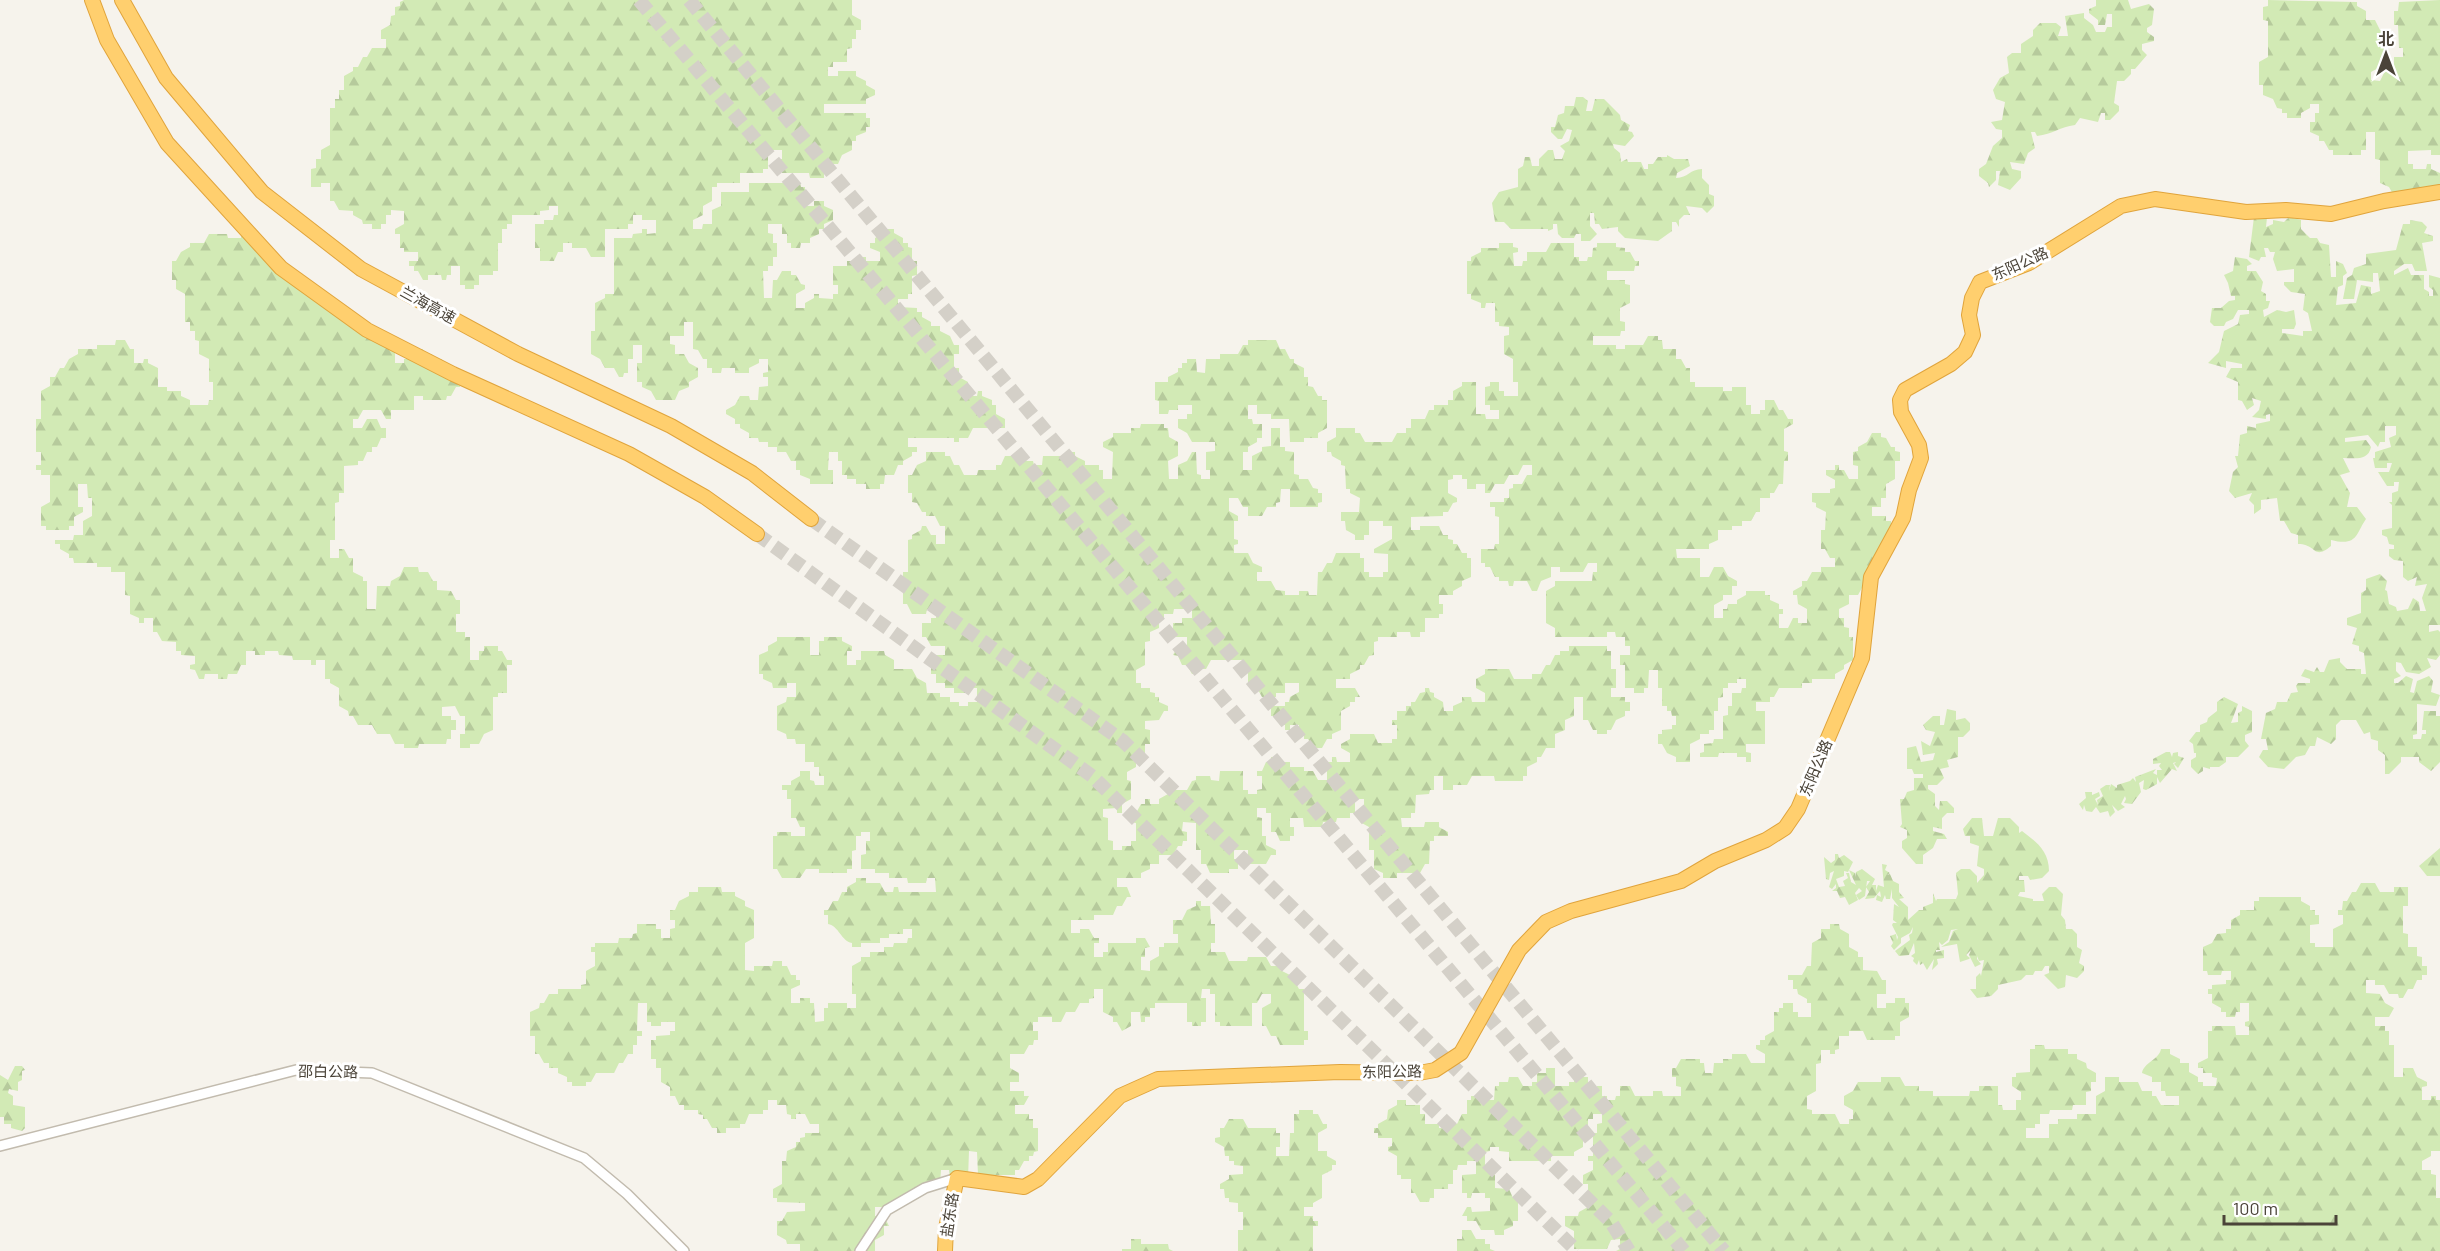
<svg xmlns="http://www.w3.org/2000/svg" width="2440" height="1251" font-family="Barlow,'Noto Sans SC',sans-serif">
<defs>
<pattern id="forest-firs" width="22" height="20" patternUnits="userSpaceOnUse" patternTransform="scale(1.5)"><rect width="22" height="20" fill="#d2eab5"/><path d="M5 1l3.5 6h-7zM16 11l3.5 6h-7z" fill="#b6ca9c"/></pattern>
</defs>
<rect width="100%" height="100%" fill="#f6f3ec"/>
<g fill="url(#forest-firs)">
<path d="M404,0H852V15L861,20V30H856V39H852V48L847,49V62H833V67H828V76H838V71H856V76L866,81V85L875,90V95L866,99V104H824V113H866V118H870V127H866V132L856,136V141H852V150L842,155L838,164H833L828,173H824V178H810L809,173H782V169H777V159H782V150H768V169H763V173H740V183H717V187H712V201L703,206V215L693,220V229H702L703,224H712V210L721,206V192H749V183H800L801,187H805V206H814V201H824V206L833,210V220L824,224V229H819V234L810,238V243H801L800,248H791V243H787V234H782V224H768V233L773,234V243H777V257H773V266H768V271H763L764,298H772L773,280H777L782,271H791V275H796L801,284L805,285V289L796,294V308H805V303L814,298V294H819V298L833,299V294H838V285H833V266H847V261H856V257H866V261H880V252L870,248V243H875V238L884,233V229H894V233L903,238V243H908V247L912,248V261H917V275L912,276V294H908V299H898V307L917,308V312H922V317L931,322V326H940V331L950,336L954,345H959V354H954V368H959V377L968,382V396H977L978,391H982V396L992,400V405H996V414L1005,419V428H973L968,438H959V442H954V438H908V447H917V452H912V456L903,461V465H898L894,475H885L884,484H880V489H866V484H856V479H847V475H842V461H838V452H829L828,470H833V484H810V479L800,475V470H796V461H791L786,452H777V447H768V442H759L758,438H749V433L740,428V424H735V419L726,414V410L735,405L740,396H749L750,400H758L759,387L768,386V377H763V373L768,372V359H759V363L749,368V373H735V368H722L721,373H712V368H707V359H703L698,350L693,349V322H684V336H670V344L675,345V354H684L689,363L698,368V377L689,382V387L679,391L675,400H656L651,391L642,387V382H637V363H642V345H633V359H628V373H624L623,377H619L614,368H605L600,359L591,354V331H595V303L605,298V294H614V238H632L633,234L642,233V229H647V234L656,233V220H642V215H633V224H628V229H605V257H591L586,248H572V243H563V252H558L554,261H540V248H535V224H544V220H553L554,215H558V206H549V210L540,211V215H512V224H507V229H502V243H498V271H493V275H479V285H474V289H465V285H460V266H451V275H447L446,280H442L441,275H428V280H423L418,271H414V266H409V261H418V252H404V248H400V234H395V229L404,224V211L391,210V215H386V224H381V229H372V224H363L362,220L353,215V211L339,210L334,201H330V183H321V187H311V169L316,168V159H321V150L330,145V108H335V99H339V90H344V76L353,71V67H358L363,57H367L372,48H386V39H381V30L390,25L391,16L395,15V7L400,6V2Z"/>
<path d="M2096,0H2128L2131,9L2149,4L2154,9L2152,25L2147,28V32L2154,37V41L2142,44V50L2147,55L2135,69H2131V74L2124,81H2117L2114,103L2119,106V111L2110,120H2105V113H2101L2098,122L2080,118L2075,125C2060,127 2053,134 2037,136L2035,132H2031L2035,148L2028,153L2024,164L2010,162L2012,169L2021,171V178L2010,190L1998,185L2000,171H1996V180L1989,187L1988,183L1979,176V169L1986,164L1993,146L2002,138V130L1996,129L1991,122L2002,120L2005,102L1996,99L1993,90L2000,78L2009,73L2007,57L2012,53H2021V44L2033,36V30L2040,23H2056L2061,27L2058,36H2068L2065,16L2084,13V18L2093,25L2096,32H2105L2107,27H2112V14H2107L2105,25H2098V20L2089,13V9L2096,6Z"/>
<path d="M2268,0L2357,2V6L2366,11V20H2375L2380,30L2389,34V48H2385V57L2380,58V67L2371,72V80L2380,81L2385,71H2389V67L2394,66V57H2403V48H2399L2398,25H2394V11H2398L2399,2L2440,0V155H2431V150L2408,151V164H2413V169H2426L2427,164H2431V169L2440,173V192L2427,197V201L2394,196L2389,187L2380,183V160L2375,159V132H2366V150H2361V155H2333V150H2329L2324,141H2319V136L2310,132V122H2315V113H2319V104H2310V108L2301,113V118H2287V113H2282V109L2277,108L2273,99L2263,95V85H2259V62L2268,57V21L2263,20V7L2268,6Z"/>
<path d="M1576,97H1583L1588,101L1586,111H1592L1595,99H1604L1620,115L1621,120L1630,125L1628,131L1632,132L1634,136L1625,146L1613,144L1614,148L1620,153L1621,162L1627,159L1628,162H1641L1644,169H1648V164H1653L1658,157H1667V155L1674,159H1688L1690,166L1677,173L1676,178C1688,178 1690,169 1702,169V178L1709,185V194L1714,196V206L1707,213L1702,208L1686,206L1690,215H1684L1679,220V227L1676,222H1672V231L1658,241L1625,238L1618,231V227L1602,229L1599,224H1595L1594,213H1590V226L1597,234L1590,241H1581V234H1576L1574,238H1562L1558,234L1557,224H1553V229L1548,231V229H1511L1504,222H1495L1492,203L1499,192L1518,187V169L1523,166L1525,157H1530L1532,166H1539V159L1548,150H1553L1555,159H1562L1565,151L1560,146L1569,141L1572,130L1567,129L1562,139H1558L1551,132V127H1555L1558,115L1564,113L1565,106H1574Z"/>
<path d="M2268,208L2266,227L2273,224V220L2284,222L2289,217L2301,220V229L2310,238H2317L2320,243L2329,245L2331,277H2336V261L2343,264L2347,273L2343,276V285L2338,287L2336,305L2356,303L2361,285L2371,287V294L2380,291L2378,273H2373V282L2357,280L2354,299H2343L2347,278L2352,275L2354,268L2366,264V254L2396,250L2403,224H2410V220L2422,222L2427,227L2424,233L2433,236V241L2422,243L2427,271H2415L2412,264H2404L2394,271V275L2408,268L2411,275H2424V289L2429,292V296H2433V290L2429,287V275L2440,278V625H2429V632L2438,630L2440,632V655L2436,660L2427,658L2431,667L2419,674L2406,672L2401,663L2396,662V671L2401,676L2394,679V683H2398L2406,676L2413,679L2410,692L2414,693L2417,681L2429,676L2433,681L2431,692L2440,695L2436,706L2417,704V734L2413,735V739H2421L2422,734H2426V730H2422L2424,711H2436V716H2440V762L2431,771L2419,762V757H2401V762L2389,774H2385V755L2378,750V741L2371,739L2370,732L2364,734L2356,720H2341L2336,725V739L2331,744L2317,737L2315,746H2310L2305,755L2296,757L2284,769L2268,767L2259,757L2263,750H2268L2266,739H2261L2266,713L2275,709L2277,702H2287L2291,693L2298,692L2296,686L2298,683H2310V679L2301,676L2305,669L2314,672L2317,667L2320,672H2324L2329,660L2340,658V662L2347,669H2361V674H2366L2364,653L2359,651V646L2352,644L2357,628L2347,625V618L2361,613V593L2366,590V579L2380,574L2387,581L2385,590L2387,591L2389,604L2396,607L2397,611L2408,609L2413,598L2419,602L2420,611H2426L2422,598L2427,584L2415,586L2417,577L2408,581L2403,577V561L2394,560L2389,556V549H2394V545L2389,544L2387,537L2382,535V530L2392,528V505L2389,502H2392V493L2398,491L2399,482H2394V486H2387L2378,472H2389L2392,463H2387V468H2375L2373,458H2375V452L2391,447L2389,438L2396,435V426H2385V442H2380L2378,447L2368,435L2345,438V442L2366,440L2371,447C2368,461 2356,458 2343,458L2350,472L2340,475L2350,493L2347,507H2357L2366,519C2356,533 2358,547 2331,540V546C2313,561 2317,544 2298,544V535L2291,533L2284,521H2280L2277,498L2261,500V509L2254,514V505L2249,500L2252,493L2235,498L2229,491L2233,472L2238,467L2235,456H2238L2240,435L2247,433V426L2256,428V424L2270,421V414L2266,415V419L2252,417L2259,410L2261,401L2252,398L2254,405L2247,410L2242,401L2238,400V382L2226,377L2231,368H2242V364L2226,361V368L2208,363L2219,352L2224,331L2238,324L2240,315L2249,314V310H2238L2233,319L2226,322L2224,326H2214L2210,322L2212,308H2221L2229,301L2235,300V296H2231L2228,283L2224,275L2233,271L2235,257L2247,259L2252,264L2247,266V271H2256L2263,282L2261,291L2266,294V301H2270L2268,308L2263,310L2264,317L2277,310L2286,312L2294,310L2296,324L2294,329H2282V333L2303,336V331H2312L2308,313L2303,310L2305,294L2291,292L2284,285V282H2294V269L2277,271L2273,259L2275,252H2270L2268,248H2264L2266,257H2261L2259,261L2249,257L2254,217Z"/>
<path d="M209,234H227L228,238H241V234L311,289V298L316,299V303H330L372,336V340H381L395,350V363H404V359H409V349H423V354H432L433,359H442V363L460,377V387H456L451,396H447L446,400H423V396H414V410H391V419H386L381,410H363L358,419H353V428H362L367,419H377L381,428H386V438H381L377,447H372V452H367L363,461H358V465L344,466V493H339V502L335,503V540H330V558H339V549H344L349,558H353V572L363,577V581H367V609H376L377,586H390L391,581L400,576L404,567H418L419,572H428L433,581H437V590L451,591L456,600H460V614H456V632H465V637H470V660H479V651H484V646H498V651H502L507,660H512V665H507V693H498V697H493V730L484,734L479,744H470V748H460V734H465V716H460L455,706L442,707V716H451V720H456V730H451V739H447L446,744H419L418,748H404V744H395L390,734H377L372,725H358L353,716H349L348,711L339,706V688L330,683V679H325V660H316V665H311V660H293L292,656L279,655L278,651H265V655H255V651H246V665H241L237,674H228L227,679H218V674H205L204,679H199L195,670L190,669V665L195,664V656L181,655V651H176V642L162,641L157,632H153V618H144V623H139V618L130,614V596L125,595V572H111V567H97V563H74L73,558H69V554L60,549V544H55V540H73L74,535H83V521L92,516V498H88L87,484H78V507H83V512L74,517V526H69V530H46V526H41V507L50,502V475H41V470H36V465H41V452H36V419H41V391L50,386V377H55L60,368H64L69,359L78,354V349H97V345H115L116,340H125L130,349H134V363H143L144,359H148V363L158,368V387H167V391H181V396L190,400V405H208L209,400H213V382H209V359L199,354V341L195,340V331H190V322H185V294L176,289V280H172V261H176L181,252L190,247V243H204Z"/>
<path d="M1499,243H1513V247L1518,248V252L1513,253L1514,266H1522L1523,261H1527V252H1546L1551,243H1574V257H1579V261H1587L1588,257H1592L1593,248L1597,247V243H1616V247L1625,248V252H1630L1635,261H1639V266H1635L1634,271H1607V280H1625V284L1630,285V303L1620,308V321L1625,322V331H1621L1620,336H1593V345H1616V349H1625V345H1643L1648,336H1658V340H1662L1663,349H1676V359H1681L1686,368H1690V382H1695V387H1723V391H1732V387H1746V405H1751V414H1760V410H1765V400H1774L1779,410H1783L1788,419H1793V424L1784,429V451L1788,452V461H1784L1783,484H1779L1774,493H1770V498H1760V512H1756L1751,521H1742V526H1732V530H1718V540L1709,544V549H1676L1677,558H1700V577H1709L1714,567H1723L1728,576L1737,581V586H1732V595H1723V600L1714,605V618H1723V609H1727L1728,604H1737V600L1746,595V591H1765V595H1770V600L1779,604V609H1783V614H1779V628H1788L1793,618H1798V623H1807V609L1798,604L1797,595H1793V591L1802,586V581H1807L1812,572H1821V567H1835V558H1830L1825,549H1821V530H1825L1826,512L1816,507V503L1812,502V493H1830V489L1835,488V480L1826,475V470H1835V465H1839V470H1844L1849,479H1858V466L1853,465V452L1858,451V447L1867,442L1872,433H1881V437L1886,438L1891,447H1895V451L1900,452V461H1895V479L1886,484V498H1881V507H1872V516H1886V521H1891V549L1867,586H1863L1858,595H1849V604L1839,609V618H1844V627L1849,628V637H1853V660L1844,665V669L1835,674V679H1812V683H1802V688H1779L1774,697H1770V702H1756V711H1765V744H1746V752L1751,753V762H1746V757H1737V753H1719L1718,757H1700V753L1704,752V744L1713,743L1714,739H1723V716L1728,715V706H1732V693H1741L1742,688H1746V679H1737V683H1728V688H1723V697L1718,698V711H1714V730H1709V734H1700V739L1690,744V762H1676V757L1667,753L1662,744H1658V734H1662V730L1672,729V725H1676V716H1672L1671,711H1667V706H1662V688H1658V670H1649L1648,688H1644V693H1634V688H1625V665H1620V655H1630V646H1625V637H1616L1615,632H1607V637H1555V628L1546,623V591L1555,586V581H1592L1593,572H1597V563H1588L1583,572H1560V567H1551V577L1541,581L1537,591H1532L1527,581H1514L1513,586H1509L1508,581H1499V577H1495L1490,567H1485V563H1481V549H1494L1495,544H1499V517L1495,516V507H1490V502H1504V498H1509V489L1513,488V484H1522L1527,475H1532V465H1523L1518,475H1509L1504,484H1495L1490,493H1485V484H1476V489H1467V479H1462V475H1453V479L1448,480V493L1457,498V502L1453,503L1448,512H1443V516L1411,517V530H1420V526H1439L1443,535H1448V539L1453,540V544H1457L1462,553H1467V558H1471V577L1462,581V586L1453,591V595H1439V604H1443V614H1439V618H1425V632H1420V637H1411L1410,632H1397V637H1378V641L1374,642V655L1369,656L1364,665H1360V669L1350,674V679H1336V688H1355L1360,697H1355V702H1350V706L1341,711V730L1332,734V739H1327L1322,748H1313L1308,739H1304V734H1299V725H1290V730H1285V725H1280L1276,716H1271V706H1285V702H1289L1290,697L1299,692V683H1285V693H1276V697H1262L1257,688L1248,683V670L1243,669V660H1211L1206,669H1197L1196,674H1192L1187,665H1182L1178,656L1173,655L1178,646H1187V637H1173L1168,628H1173V623H1182V618H1192V609H1174L1173,614H1164V618L1159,619V628L1150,632V641L1145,642V665L1136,670V683H1141V688H1150V692L1155,693V697H1159V702L1168,706V711H1164L1159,720L1145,721V729L1150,730V744H1145V753H1141V762H1136V767L1127,772V780L1131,781V799L1122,804V813H1117V808L1103,809V817L1108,818V840L1113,841V850H1122V846H1131V841H1136V823L1131,822V813H1136L1141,804H1145V799H1150V804H1159V799L1168,794V790H1187L1192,781L1196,780V776H1210L1211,780L1219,781L1220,771H1243V790H1248V794H1257V790L1262,789V776H1257V771H1262L1266,762H1271V757H1280L1281,762H1290V767H1304V771H1313L1318,780H1327V762H1332V757H1336L1337,762H1350V753L1341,748V744L1350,739V734H1374L1378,743H1392V739H1397V725H1392V720H1397V711H1406V706H1411V702H1415L1420,693L1425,692V688H1429L1430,692L1434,693V697L1443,702L1444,711H1453V706L1462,702V697H1471L1472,702H1485V693L1476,688V679L1485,674V669H1509L1514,679H1532V674H1541L1546,665H1550L1555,655H1560V651H1569V646H1607V651H1611V669H1616V688H1611V697H1625V702H1630V711H1625V716L1616,720L1611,730H1607V734H1597V730H1593L1588,720H1583V697H1574V716L1565,720V730L1555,734V748H1546L1541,757H1537V762L1527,767V776H1523V781H1495L1494,776H1472L1467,785H1453V790H1443V776H1434V790H1430L1429,794L1416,795L1415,813H1411V818H1401L1402,827H1424L1425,822H1439V827L1448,832V836H1434V841H1430L1429,864H1425L1420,873H1397V878H1383V873L1374,869V850H1369V827L1360,822V818L1364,817V799H1355V813H1350V818H1337L1336,822H1323L1322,827H1304L1303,818H1290V827H1294V836H1290V841H1280L1276,832H1271V813H1266V808H1257V817L1262,818V836H1266V845L1276,850V855H1271L1266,864H1248V850H1234V859H1238V869H1229V873H1210L1206,864H1201V850H1196V823L1183,822L1182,831L1187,832V841H1183L1182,846H1178L1173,855H1159V864H1150V869L1141,873V878H1117V887H1127L1131,897H1127L1122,906H1117L1113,915H1094V920H1071V933H1080V929H1089L1094,938H1099V943H1094V957H1103V952H1108V943H1136V938H1145L1150,947L1145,948V957H1141V970L1150,971V961L1159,956V947H1164V943H1178V934H1173V920H1182L1187,910L1196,906V901H1201V906H1210L1211,924H1215V943H1211V952H1225L1229,961H1247L1248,957H1266L1271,966H1280V970L1290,975V980H1294L1299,989H1304V1031H1308V1040H1304V1045H1280L1276,1036H1271L1266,1026H1262V1008L1271,1003V994H1262L1257,1003H1252V1026H1220V1022H1215V994H1210V989H1202L1201,998H1206V1022H1201V1026H1192V1022H1187V1003H1155V1008H1150V1017H1145V1022H1141L1140,1012H1131V1026L1122,1031L1117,1022H1113V1017L1103,1012V989H1094V998L1089,999V1003H1080L1075,1012H1066L1061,1022H1052V1017H1038V1022H1033V1031H1038V1040H1034L1033,1045H1029L1024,1054H1010V1068L1019,1073V1082H1010V1091H1024V1096H1029L1024,1105H1015V1114H1029V1119H1033V1128H1038V1151L1034,1152L1033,1156H1029V1161H1024L1019,1170H1015V1175H987V1179L978,1175L977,1152L969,1151L968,1179H950L949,1170H941L940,1184L912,1198H899L894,1207H875V1216H884L889,1226H884V1235L875,1240V1251H800V1244H787L786,1240L777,1235V1221H782L787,1212L805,1211V1203L777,1202V1198H773V1189L782,1184V1161H786L787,1151L796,1147V1142H800V1138L805,1137V1133H819V1124H810L805,1114H796V1119H791V1115L787,1114L786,1105H777V1100H768V1110H763V1114H749L745,1124H740V1128H726V1133H717V1128H712L707,1119H703V1115L698,1114V1110H684V1105H679L675,1096H670V1087L661,1082V1068H656V1059H651V1040H656V1036L670,1035V1031H675V1022H661V1026H651V1022H647V1003H638L637,1031H642V1036H637V1045H633V1054H628L623,1063H619L614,1073H596L591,1082H586V1086H572V1082H567V1077L558,1073V1068H549V1063H544L539,1054H535V1036H530V1012L539,1008L540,1003H544L549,994H558V989H581V985L586,984V971L595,966V952H591V947H595V943H618L619,938H632L633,934L637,933V924H656V929H661V938H670V929L675,928V920H670V910H675L679,901L689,896V892H698V887H721L722,892H735V896L745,901V906L754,910V938L745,943V970L754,971V966H772L773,961H782V966H787L791,975H796V980H800V985L791,989V1003H800V998H810V1003H814L815,1022L824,1021V1008H828V1003H847V1008H856V994H852V966L861,961V957H870V952H884V947H893L894,943H907L908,938H912V929H903V934H889V938H880V943H861V947H852V943C841,941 839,926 828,924V915H824V910H828L833,901H838L842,892H847V887L856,882V878H866V883H880L885,892H893L894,887H898L899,892H936L935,878H927L926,883H908L907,878H889V873H875V869H861V855L866,854V841H870V832H861V836H856V850L852,851V869H847V873H819V869H806L800,878H782L777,869H773V836H777V832H791V836H805V827H800L796,818H791V799H787V790H782V785H791V781L800,776V771H810V780L814,781L815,785H824V776H819V767H814V762H805V744H796L795,739H787L786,734L777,730V706L786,702L787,697H796V683H787V688H773L772,683L763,679V674H759V655L768,651V646L777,641V637H810V655H819V641H824V637H842V641L852,646V651H847V665H856V660H861V651H884L885,655L894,660V669H912L917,678L926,683L927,693H940V697H950V702H959V706H968V702H977V688H968V693H954V688H945V683H936V674H931V660H935L936,655H945V646H931L926,637H922V623H931V618H936V609H927L926,614H912L907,604H903V572H908V540L912,539V535L921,530L922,526H926L931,535H936V544H945V526H940L935,516H926V512H922L917,503L912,502V493H908V475H912L917,465L926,461V452H945V456H950L954,465H959L964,475H977L978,470H996V465H1001L1005,456H1015V461H1033L1034,465H1042L1043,456H1066V452H1075V456L1085,461V465H1099V470H1103V479H1112L1113,452L1103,447V442L1113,437V433H1131V428H1140L1141,424H1164V428H1168L1169,437L1178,442V456L1168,461L1169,479H1178V465L1187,461L1192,452H1196L1197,474L1201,475V479H1210V470H1206V452L1215,451V442H1192L1187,433L1178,428V419H1187V414H1192V405H1178V410H1169L1168,414H1159V401L1155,400V382H1168V377L1178,372V368H1182V363H1187V359H1196L1197,372L1205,373L1206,359H1220V354H1238L1243,345H1248V340H1276L1280,349H1285L1290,359H1294V363L1304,368V377H1308V386L1313,387L1318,396H1322V400H1327V428L1318,433V438H1304V442H1290L1289,419H1271V414H1257V405H1248V419H1252L1253,424H1262V438H1257V442L1248,447V452H1243V470H1252V456L1262,451V447L1271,446V428H1280V447H1285V451L1294,452V474L1299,475V479H1308L1313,488L1318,489V493H1322V502L1318,503V507H1290V489H1281L1280,502L1276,503V507H1267L1262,516H1248V507H1243L1238,498H1229V511L1238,516V521H1234V539L1238,540V544L1234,545V553H1248L1253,563L1262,567V572H1257V581H1271L1276,590L1285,591V595H1299V591H1308L1309,595H1317L1318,572H1322L1327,563H1332L1336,553H1360V558H1364V572H1369V577H1383V572H1388V554L1374,553V549L1392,539V526H1383V521H1369V535H1364V540H1355V535L1346,530L1345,521H1341V512H1359L1360,498L1350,493V489H1346L1345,466L1341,465V461L1332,456L1331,452H1327V442L1336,437V428H1355V433H1360L1365,442H1392L1397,433H1406V428H1411V419H1425L1429,410H1434V405H1448V400H1453V391L1462,386V382H1476V414H1485L1486,419H1499V410H1490V405H1485V387L1490,386V382H1499V391H1504V396H1518V382H1513V359L1504,354V336L1509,335V327L1499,326V322H1495V303H1486L1485,308H1481V303L1471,299V294H1467V261H1471V257L1481,252V248H1499Z"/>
<path d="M2224,697L2238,704L2231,723L2238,722V713L2242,711V706L2252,711V732L2245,735V741L2249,746L2238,757H2226V762L2219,767H2210V769L2203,767V771L2198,774L2191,767V760L2196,757V753H2194L2193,744L2189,741L2196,732H2200V725L2207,722L2208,718L2217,711V702Z"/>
<path d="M1947,709L1956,711V720L1965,718L1970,723V730L1963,737H1958V757L1947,760L1949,767L1940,769L1944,778L1937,785H1928V789L1935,794V806L1939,810L1940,801H1947L1954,808V813H1947L1942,818V829L1933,827V831L1944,834L1947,839H1937L1933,848L1923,855V864H1916L1902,848V841L1907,838V830L1900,827L1902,824L1900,799H1904L1907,792L1914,790V778H1923V774H1914L1912,769H1907V748L1916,746L1921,762L1933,760L1935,753L1923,755L1921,741L1930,746L1935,732L1926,730L1923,725L1933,716H1940V725H1944Z"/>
<path d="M2166,752H2170L2172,757L2173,753L2178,752V756L2184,758L2178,768L2174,764L2176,762L2173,763L2177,771L2172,769L2160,783L2157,777V784L2146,790L2143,789L2144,780L2139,783L2141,792L2132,804L2124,803L2126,799L2125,796L2121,804L2125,807L2118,811L2112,805L2115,812L2110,817L2108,811L2100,813L2096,807L2092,812L2086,811L2084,805L2083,810L2079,804L2086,798L2085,792H2092V795L2099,792L2100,796L2095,799L2098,805L2097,800L2103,796L2100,789L2106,785H2110L2109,791L2111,784L2117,788V785L2130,781L2133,778L2136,782L2135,777L2156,769L2153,773L2157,775V770H2162L2159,766L2161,763L2153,764V759Z"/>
<path d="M1972,818H1982L1984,836H1993L1998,818H2010L2019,827V833L2022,831C2035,841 2049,850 2049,871L2042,878L2030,880L2028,876H2019V880H2024L2025,892H2020L2018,896L2033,899V901H2044L2042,894L2049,887H2056L2063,894L2061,915L2065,920L2066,929H2072L2077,934V947L2082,950L2079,963L2084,966V971L2077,978L2066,975L2065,987L2058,989L2044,975L2049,973V966H2045L2042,971H2035L2033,975H2026L2021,980L1998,985V989L1991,996L1977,998L1970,989H1976V977L1980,973L1981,976L1984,960L1979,961L1977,956V959L1981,964L1975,967L1969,955L1971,950L1966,955L1970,958L1969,959L1960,962L1957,944L1941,947L1949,942L1953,931L1958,929L1951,930L1948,940L1942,945L1939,942L1940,950H1936V952L1944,950V958L1937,959L1938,964L1932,970L1934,959L1927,970L1923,963L1920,965L1919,960L1917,965L1913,961L1914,958L1911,956L1915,953L1914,943L1909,955L1899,956L1895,951L1910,940L1909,935L1912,933L1913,927L1910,933L1901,938V943L1894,950L1891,946L1893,943L1890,936L1896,934L1897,940L1898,937L1892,925L1893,923H1897L1893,920L1894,904L1899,907L1892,898V889L1890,899H1886L1885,895L1882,902L1876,900L1877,895L1881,897L1880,891L1874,898L1865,899L1869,892L1866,887L1870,881H1867L1865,896L1859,900L1856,895L1862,891L1859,888L1855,893L1858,900L1849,905L1845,897L1840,898L1837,891H1832L1836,888V884L1832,889L1829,887L1834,871L1830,873L1829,880L1826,879L1824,857L1831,863L1835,860V854H1838L1839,858L1844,855L1853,862L1848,872L1844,871V876L1836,879L1839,887L1845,886L1843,881L1848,878L1846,873H1849L1851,882L1856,885L1849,870L1855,873V877L1856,872L1862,869L1875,879L1872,885H1876V891L1878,885L1884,887L1882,864L1887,865L1885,870L1890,873L1887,875L1890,874L1893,881L1899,884V892L1904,898L1899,899L1908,907V920L1919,910H1923V907L1933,903V893L1936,901L1937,899H1956L1958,894L1956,873L1961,869H1970L1977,876V883L1984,875V869L1977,866L1979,846L1970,843V836H1965L1963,829Z"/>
<path d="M2440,848V876H2427L2419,866Z"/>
<path d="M2361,883H2375L2380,892H2394V887H2408V906H2403V933L2408,934V947H2417V956L2422,957V966H2427V975H2422V980H2417L2413,989H2408L2403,998H2399L2398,994H2389L2384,985H2375V980H2366V993L2380,994L2385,1003L2394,1008L2389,1017H2375V1026H2385V1031H2389V1045H2394V1077H2403V1068H2413L2417,1077L2427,1082V1086L2422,1087V1100H2431V1096H2436V1100H2440V1151H2431V1156L2422,1161V1170H2431V1174L2436,1175V1198H2440V1251H1616L1620,1249V1239L1611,1240L1607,1249H1574V1231L1565,1226V1216H1578L1579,1212L1588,1207V1184H1583V1175L1593,1170V1161H1588V1156H1593V1133H1597V1124L1602,1123V1114H1593V1119H1588V1128L1583,1129V1147L1574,1152V1156H1551V1161H1509V1152L1499,1151V1147H1490V1151L1485,1152V1170L1495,1175V1188L1509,1189L1513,1198H1518V1221H1513V1226L1504,1230V1235H1495L1494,1230H1481L1476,1221H1467V1216H1462L1467,1207H1471L1472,1212L1490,1211V1198H1485V1193H1472L1471,1198H1467V1193H1462V1175L1476,1174V1161H1467V1165H1458L1457,1170H1453V1184H1448V1189H1434V1198H1430L1429,1202H1420L1415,1193H1411V1179H1401V1175H1397V1156L1388,1151V1147L1392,1146V1138H1378V1133H1374V1128H1378V1124L1387,1119L1388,1110L1397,1105V1100H1406V1105H1420V1114H1425V1124H1439V1128H1448V1124H1457L1462,1114H1467V1100H1471V1096H1485L1486,1100H1494L1495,1086H1499V1082H1508L1509,1077H1518L1523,1086H1532V1082H1537V1073H1546V1068H1555V1086H1569V1082H1574V1073H1583V1077H1588V1091H1597V1086H1602V1096H1607V1100H1615L1616,1096H1620V1086H1630L1635,1096H1653V1091H1662L1663,1096H1681V1087L1676,1086V1077H1672V1068H1676L1681,1059H1700V1063H1704L1705,1073H1713L1714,1063H1723V1059H1732V1054H1746L1751,1063H1765V1054L1756,1049V1045H1760V1040H1765V1036L1774,1031V1012H1779V1008H1783V1003H1793V1012H1798V1017H1811V1003H1807V999L1798,994L1797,989H1793V980H1788V975H1802L1807,966H1811L1812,943L1821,938V929H1830V924H1839L1840,929L1849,934V947L1858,952V957H1863V970L1877,971L1882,980H1886V994H1877V1008H1886V1003H1895V998H1905V1003H1909V1017L1900,1022V1036H1895V1040H1867L1863,1031H1849V1036H1839V1049L1835,1050V1054H1830V1050H1821V1063L1816,1064V1091L1807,1096V1109L1812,1110V1114H1835L1840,1124H1849V1119H1853V1110L1844,1105V1096L1853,1091L1858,1082H1881V1077H1900L1905,1086H1919V1091H1933V1096H1969L1970,1091H1979V1086H1998V1105H2002L2003,1110H2016V1100H2021V1092L2012,1086V1077H2016V1073L2030,1072V1049H2035V1045H2044L2045,1049H2068V1054H2077V1059L2086,1063L2087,1068L2096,1073V1082H2091V1091L2086,1092V1105H2073L2072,1110H2050L2049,1114H2040V1124H2035V1128H2026V1138H2049V1124H2058V1119H2077V1114H2096V1096L2105,1091V1077H2119V1082H2138L2142,1091H2152V1096H2156L2161,1105H2179V1096H2166L2165,1091H2161V1082H2152V1077L2142,1073C2144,1062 2159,1060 2161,1049H2170V1054L2180,1059V1063H2189V1072L2198,1077V1082H2203V1086H2216L2217,1078L2212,1077V1073H2203V1068H2198V1063L2208,1058V1031H2212V1026H2235L2236,1035H2249V1027L2245,1026V1022L2249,1021V1003H2240V1012H2236L2235,1017H2226V1012H2221V1008L2212,1003V994H2208V989H2212V985L2226,984V980H2231V971H2222L2221,975H2208L2207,971H2203V947L2212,943L2217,934L2226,933V929H2231V920L2240,915V910H2254V901H2259V897H2301V901L2310,906V910H2315V915H2319V924L2310,925V943H2315V947H2333V929L2343,924V915H2338V910H2342L2343,901H2347L2352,892H2356Z"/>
<path d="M15,1066H22L25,1070L22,1071V1080L18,1082V1091L9,1089L8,1093L13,1096V1105L25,1107V1128L22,1131L11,1128V1124H4V1117H0V1075L8,1080Z"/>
<path d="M1299,1110H1313V1114H1318L1323,1124H1327V1128L1318,1133V1151H1327V1156L1336,1161V1165H1332V1170L1322,1175V1198L1313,1203V1207H1304V1216H1313V1221H1318V1226H1313V1251H1238V1230H1243V1212H1238V1203L1229,1202V1198H1225L1224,1189H1220V1184L1229,1179V1175L1243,1174V1166L1234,1165V1161H1229V1156H1225L1224,1147L1215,1142V1138L1220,1137V1128H1224L1229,1119H1243L1248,1128H1276V1133H1280V1147H1276V1156H1289L1290,1133H1294V1114H1299Z"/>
<path d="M1462,1230H1471L1476,1239H1485V1244H1490V1249L1495,1251H1457V1239H1462Z"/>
<path d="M1131,1239H1141V1244H1168L1169,1249L1173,1251H1122V1249H1131Z"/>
</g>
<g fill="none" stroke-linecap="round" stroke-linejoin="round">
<g stroke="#d4d0c8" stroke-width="14" stroke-dasharray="14 7" stroke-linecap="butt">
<path d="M639,0L1684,1251"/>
<path d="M689,0L1724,1251"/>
<path d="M811,519L1123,741L1611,1222L1629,1251"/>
<path d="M757,534L1092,776L1577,1251"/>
</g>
<defs>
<g id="minor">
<path d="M0,1146L296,1070L372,1073L584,1158L627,1194L684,1251"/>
<path d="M860,1251L887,1210L925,1188L957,1178"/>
</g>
<g id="highway">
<path d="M92,0L107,40L167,143L281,268L367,330L453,374L629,454L705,497L757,534"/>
<path d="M122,0L166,78L262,192L361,269L518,354L671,426L752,473L811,519"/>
<path d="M945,1251L946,1228L957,1178L1024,1187L1038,1179L1120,1096L1158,1079L1340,1072L1419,1073L1435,1070L1461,1053L1519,950L1546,922L1571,911L1681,881L1715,861L1766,840L1785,828L1798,809L1862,658L1871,577L1903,518L1909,490L1921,458L1919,445L1901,412L1900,400L1905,390L1951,364L1965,352L1973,335L1969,315L1972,298L1980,282L2029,263L2121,206L2155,199L2246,212L2286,210L2331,214L2384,201L2440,192"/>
</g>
</defs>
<use href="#minor" stroke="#c2bbae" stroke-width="12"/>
<use href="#highway" stroke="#e0a43c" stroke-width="16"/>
<use href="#minor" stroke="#fff" stroke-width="9"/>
<use href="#highway" stroke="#ffcf6e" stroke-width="14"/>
</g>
<g text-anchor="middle" stroke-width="6" stroke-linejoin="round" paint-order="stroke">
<g font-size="15" fill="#4b4439" stroke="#fff">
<text transform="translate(2020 264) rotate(-24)" y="5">东阳公路</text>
<text transform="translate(428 305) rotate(29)" y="5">兰海高速</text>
<text transform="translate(1816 768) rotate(-67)" y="5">东阳公路</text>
<text transform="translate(328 1072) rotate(1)" y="5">邵白公路</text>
<text transform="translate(1392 1072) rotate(-1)" y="5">东阳公路</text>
<text transform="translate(950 1215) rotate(-81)" y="5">盐东路</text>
</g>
</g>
<g transform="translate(2386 54)" stroke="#ffffff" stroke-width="4.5" paint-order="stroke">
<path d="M0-4.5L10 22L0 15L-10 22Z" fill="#4b4439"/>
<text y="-9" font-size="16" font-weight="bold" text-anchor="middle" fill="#4b4439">北</text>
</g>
<path d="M2224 1215v9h112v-9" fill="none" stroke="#4b4439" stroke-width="3"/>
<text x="2233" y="1215" font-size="18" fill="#4b4439" stroke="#ffffff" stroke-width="4.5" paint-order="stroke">100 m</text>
</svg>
